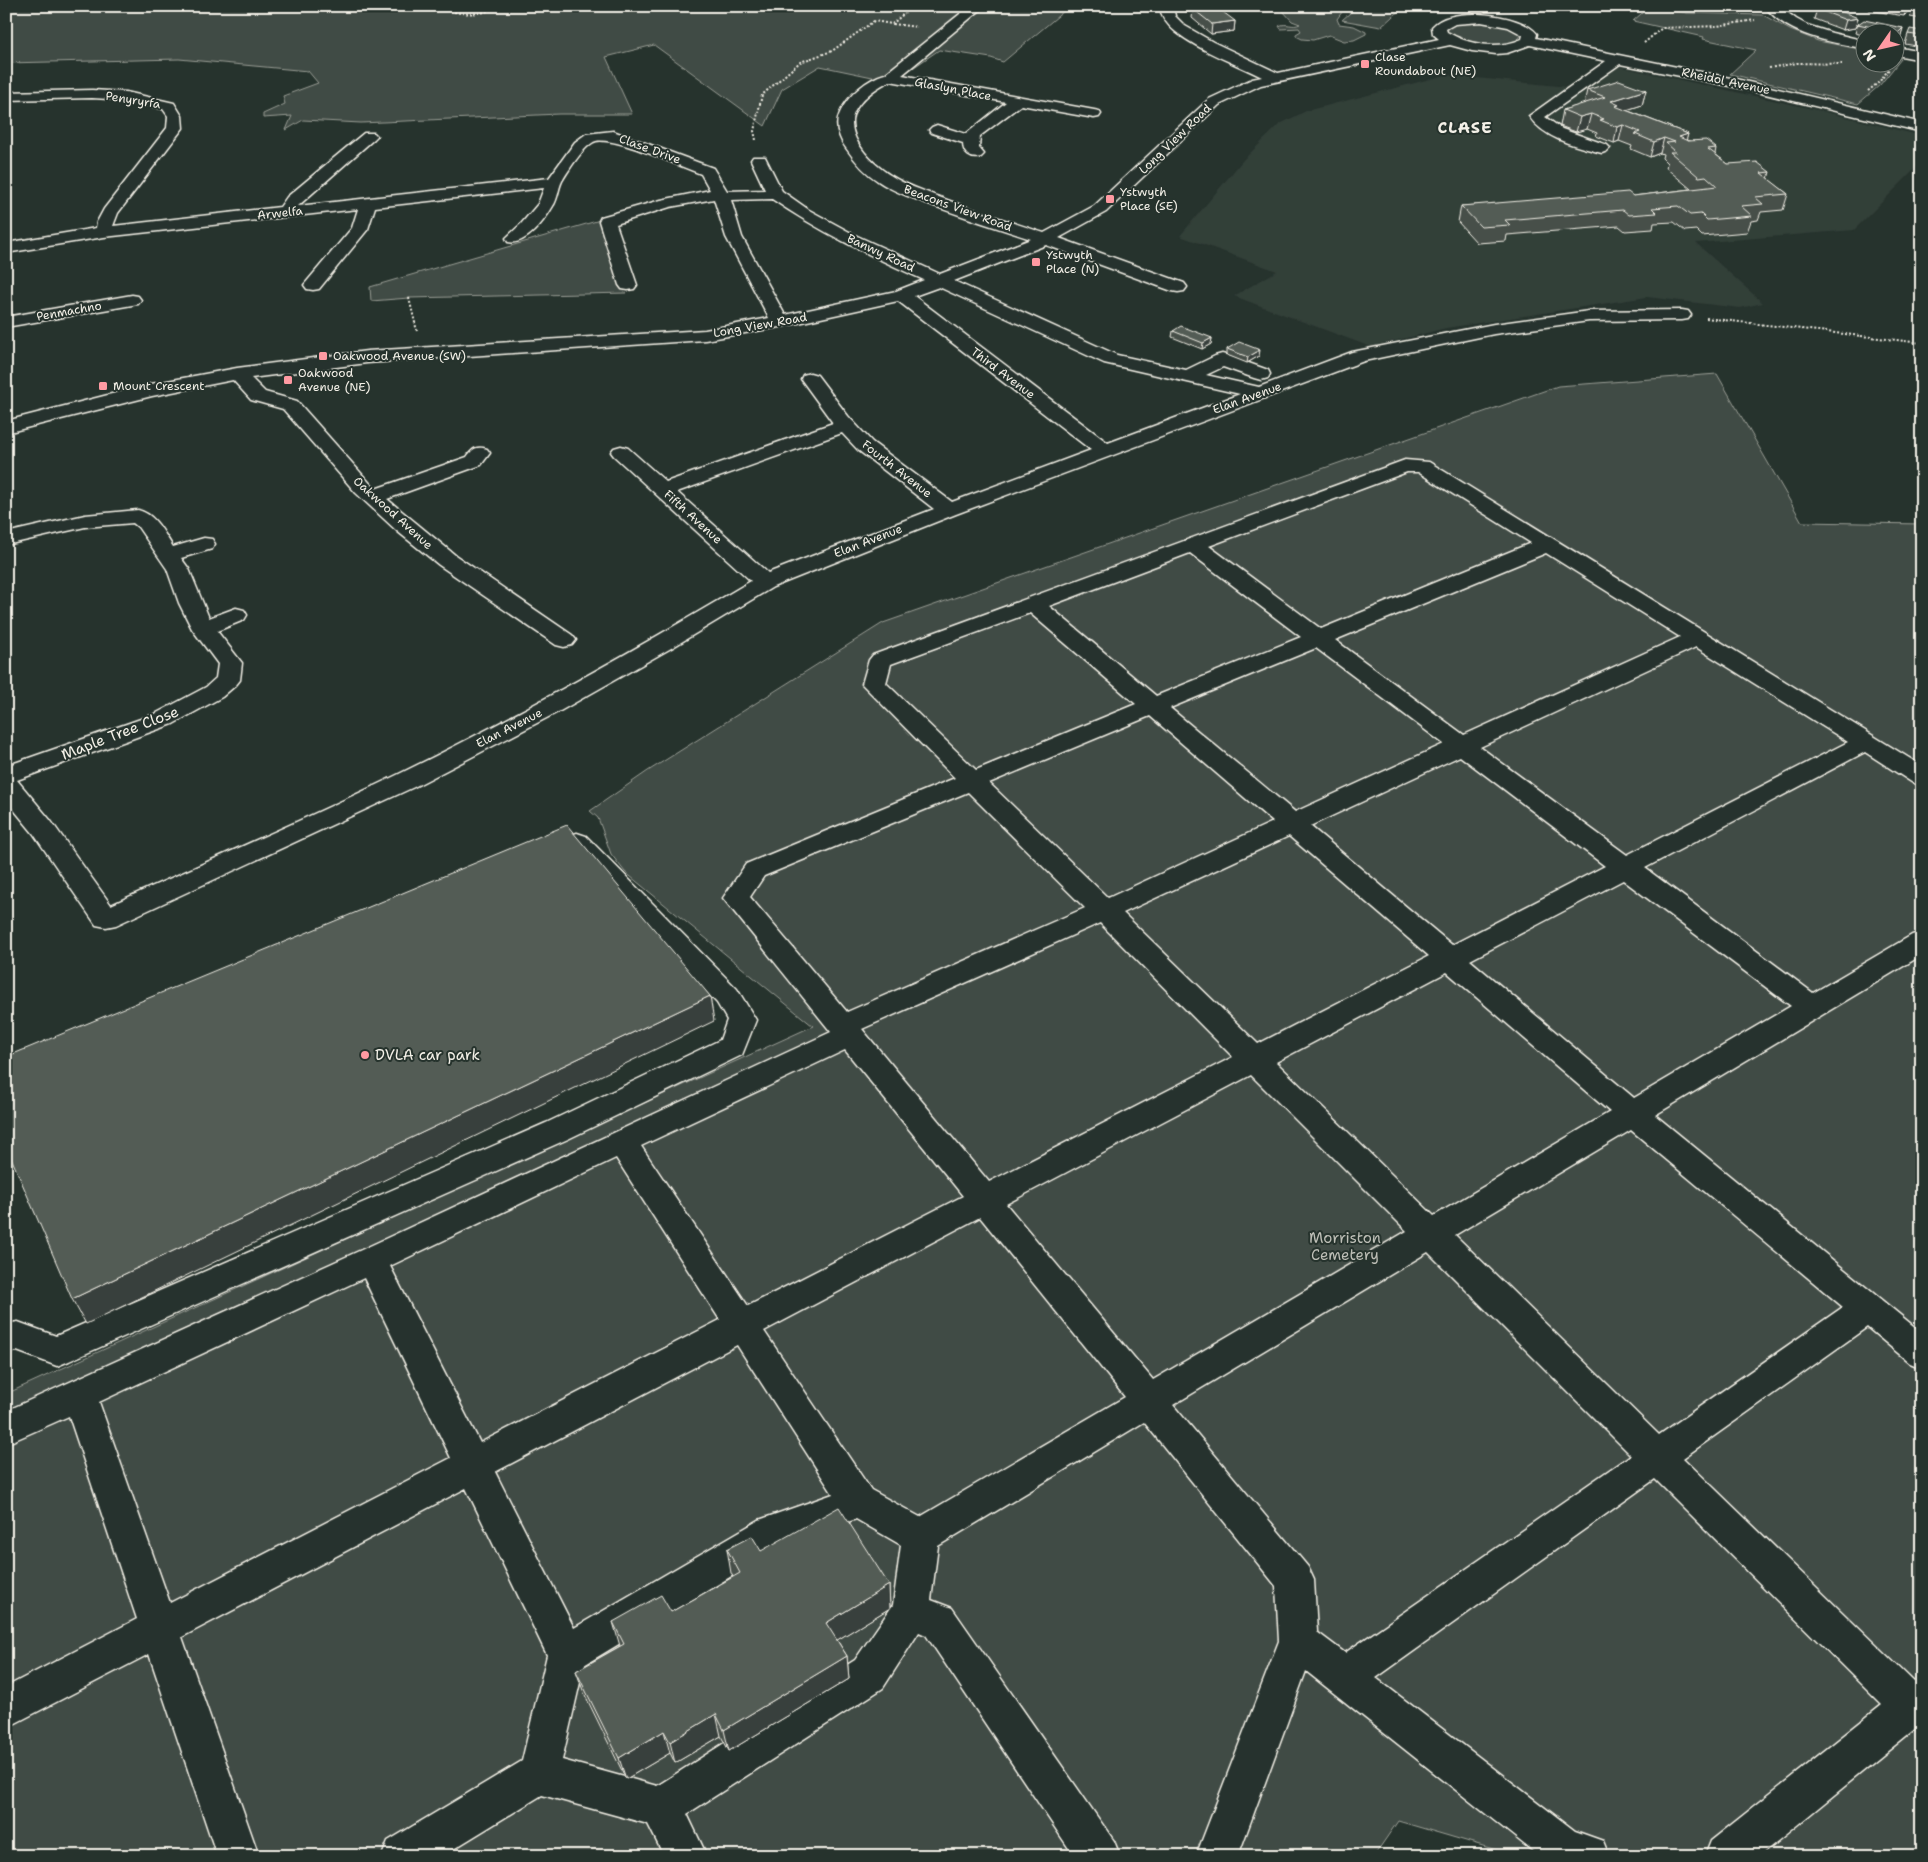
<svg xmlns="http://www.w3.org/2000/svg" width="1928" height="1862" font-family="'Shantell Sans',sans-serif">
<rect width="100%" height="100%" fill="#26332d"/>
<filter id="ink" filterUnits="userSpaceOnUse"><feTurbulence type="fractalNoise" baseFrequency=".02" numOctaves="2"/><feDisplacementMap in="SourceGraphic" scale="10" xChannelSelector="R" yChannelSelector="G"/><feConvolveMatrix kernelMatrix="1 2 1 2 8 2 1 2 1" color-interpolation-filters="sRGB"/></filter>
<g filter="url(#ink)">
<path fill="#333f39" d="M1603,63L1822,111L1922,136V162L1854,230L1696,243L1763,303L1740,308L1647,297L1446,328L1371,347L1234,296L1277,271L1180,236L1243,160L1280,124L1306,111L1446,75L1568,87Z"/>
<g fill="#414b45" stroke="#9a9e96">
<path d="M6,6H1070L1003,62L991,58L939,50L904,74L882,79L820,66L782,89L765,126L654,45L606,57L632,114H559L361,123L303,120L286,130L292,116L263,118V114L285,104L283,96L318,83L308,71L179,59L6,63Z"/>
<path d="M1305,6H1336L1342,12L1337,19L1339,24L1354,26L1366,32V34L1354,40L1344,41L1329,35L1313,40L1302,39L1296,36V34L1301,31L1299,28L1281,29L1279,26C1286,22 1293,28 1300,24L1292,21L1283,11Z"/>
<path d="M1358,6H1404L1381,27L1342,20Z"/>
<path d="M1650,6L1687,13L1763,15L1790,30L1818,41L1865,50L1866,62H1896V57L1901,59L1880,85L1858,104L1730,74L1756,50L1703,39L1704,37L1633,21Z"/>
<path d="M1468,21C1484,22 1511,20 1521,35C1515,49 1481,46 1468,43C1461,41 1453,36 1446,32L1447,28L1451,25Z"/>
<path d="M600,220L626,293L409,298L371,301L370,287Z"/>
<path d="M1717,374L1802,522L1922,524V1856H1517L1398,1821L1374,1856H6V1394L813,1026L625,872L611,854L598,818L590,811L648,771L883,623L1558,386Z"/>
</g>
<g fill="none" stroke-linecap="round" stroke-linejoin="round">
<defs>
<g id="minor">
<path d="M970,6H985L902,75L1094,110L1099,111L1101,114L1099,117L1094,118L1021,105L980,136L979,148L984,154L981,157C971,160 963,154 963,143L932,133L929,130L932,127L937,125L966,134L1006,102L890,81C876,87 853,104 852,121C851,143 873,164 890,175C905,185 922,190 939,197C973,210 1008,221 1044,233L1094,206L1209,99L1252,79L1262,77C1234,63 1200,51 1176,32C1167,25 1162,17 1159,6H1173L1175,16L1185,26L1213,42L1278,73L1439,39L1433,34L1432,27C1449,5 1521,13 1537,34L1536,38L1740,80L1922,123V132L1740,88L1620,64L1545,117L1562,129L1607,145L1610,148L1607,151L1602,153C1576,146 1544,139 1529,116L1606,61L1530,45L1507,53L1496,54L1472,51L1450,45L1261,85L1219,105L1106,212L1059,238L1184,283L1187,287L1184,291L1178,292L1172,291L1046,245L954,281L1117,355L1186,370L1215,356L1222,354L1229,356L1268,370L1270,374L1268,378L1261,380L1254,378L1223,367L1206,375L1259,387L1352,352L1494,324L1589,311L1682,310L1688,311L1691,315L1688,319L1682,320L1589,321L1494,334L1364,361L956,514L773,587L673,647L560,711L414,787L116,925L106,927L96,925L33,833L6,800V766L155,714L206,687L216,678L218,664L192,629L179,603L167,569L138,527L133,523L85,527L6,545V533L85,515L138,510C155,514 164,533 173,547L204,538L212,539L215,544L212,549L181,558L189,569L209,618L236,608L244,610L247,615L244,620L217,631L242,663L240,680L236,685L222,697L173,724L17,780L51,821L111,905C206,862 302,821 397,775C518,716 635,650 751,581L614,456L611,452L614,448L621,446L628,448L666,482L833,423L801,379L803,375L810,373L817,375L848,416L872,442L952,502L1091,450L898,301L780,327L705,340L367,363L251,378L265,392L297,401L375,489L467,457C473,448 477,446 487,449L490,453L481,465L387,499L455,555L572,635L576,640L572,645L564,647L556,645L439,565L397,531L356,493L283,409L251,400L233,380L152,396L6,433V421L151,384L237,368L367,351L705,330L769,318L726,237L714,199L670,207L616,224L637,285L634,289L628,290L622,289L619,285L599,221L601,217L661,200L710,190L701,174C678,166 617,137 596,141C585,144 568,171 562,181C558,189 558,199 553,206C545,220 526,246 508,242L506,238L521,224L538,204L544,188L375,207L368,229L319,289L313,290L307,289L304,285L352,228L358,209L104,237L6,253V243L96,228L97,222L104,209L167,128L168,116L163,109L126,100L92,98L6,100V92L92,90L126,92L174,103L182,116L183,128L118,213L113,226L280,207L287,197L364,133H374L377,136L374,139L298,206L549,178L575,142L586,134L613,131L713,168L727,191L765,190L751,160L753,157H765L782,191L809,210L855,235L940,274L1031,239C996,228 961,216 926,203C910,197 892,191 878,181C865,173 855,161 846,148C839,138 834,125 840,113C848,95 867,79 885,74ZM1481,22L1508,27L1523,35L1522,39C1497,50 1469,45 1447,32L1446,29L1455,24ZM772,199C820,232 871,256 924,280L896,291L785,315L742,237L731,200ZM939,287L1104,363L1240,394L1108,443L914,296ZM842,433L858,450L934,509L768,573L677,492Z"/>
<path d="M1765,6H1779L1796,19L1807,25L1832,33L1866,41V49C1831,42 1787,36 1765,6Z"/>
<path d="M1896,47L1922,52V60L1896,55Z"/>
<path d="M132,295L138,296L141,300L138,304L6,327V317Z"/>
<path d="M1405,460L1429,462L1922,766V785L1913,783L1865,752L1645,868L1813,993L1912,935L1922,932V955L1655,1115L1922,1333V1368L1910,1363L1867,1327L1683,1458L1914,1682L1922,1679V1723L1759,1856H1705L1711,1841L1882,1705L1655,1479L1376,1678L1575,1831L1603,1841L1609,1856H1539L1306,1671L1238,1856H1196L1279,1641L1276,1586L1144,1422L938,1546L931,1600L952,1608L1114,1841L1120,1856H1074L926,1635L919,1632L883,1688L687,1814L707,1856H664L648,1824L542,1795L442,1856H382L388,1841L522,1761L547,1655L466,1488L182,1637L259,1856H217L149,1654L6,1728V1687L137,1619L69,1416L6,1444V1411L359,1251L831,1032L723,898L746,864L955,778L862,684L869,660L873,655ZM1407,472H1418L1531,543L1321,629L1209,546ZM1190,553L1301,637L1156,696L1049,606ZM1546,553L1680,637L1464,735L1335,640ZM1030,613L1136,704L976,770L886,683L891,664ZM1696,647L1848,742L1627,855L1480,747ZM1316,648L1444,744L1295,812L1170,708ZM1150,716L1273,822L1108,898L989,783ZM1460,756L1605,866L1452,945L1310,826ZM968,792L1085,908L847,1012L750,897L764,876ZM1289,836L1429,956L1258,1044L1123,913ZM1623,880L1791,1006L1634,1098L1470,960ZM1100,923L1233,1057L989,1182L862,1029ZM1447,972L1610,1112L1434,1216L1276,1062ZM845,1050L963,1196L748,1306L641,1146ZM1251,1075L1407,1231L1153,1380L1006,1204ZM1631,1130L1843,1307L1659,1435L1455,1235ZM616,1158L720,1320L480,1443L390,1266ZM980,1217L1125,1397L920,1517L871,1490L764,1331ZM1428,1252L1631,1455L1345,1653L1317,1632L1314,1580L1308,1567L1173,1405ZM364,1278L451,1458L170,1603L99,1402ZM737,1345L833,1494L759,1520L574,1628L495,1472ZM856,1519L901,1545L893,1605L855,1660L657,1786L562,1760L584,1665L783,1545Z"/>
<path d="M577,833L586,836L737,989L756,1020L742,1055L568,1139L69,1361L57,1366L17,1351L6,1352V1324L18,1322L56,1336L546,1123L720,1040L727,1020L717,1003L568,848L564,842L568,836Z"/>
</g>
</defs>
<use href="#minor" stroke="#f4f1e8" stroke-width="3"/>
<g stroke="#f4f1e8" stroke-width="2" stroke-dasharray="2 2" stroke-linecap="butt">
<path d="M435,6C458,14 477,18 499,6"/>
<path d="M893,24L917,27"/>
<path d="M1644,43L1662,28L1717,26L1755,20"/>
<path d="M1769,68L1797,63L1842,64"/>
<path d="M1868,91L1879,82L1889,69"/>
<path d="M756,140L754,131L762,95L800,62L832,51L874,21L892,24L913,6"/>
<path d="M409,298L417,331"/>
<path d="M1706,318L1922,343"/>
</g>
<use href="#minor" fill="#26332d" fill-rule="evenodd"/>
</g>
<g fill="#474f49" stroke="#f4f1e8">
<path d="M1870,6H1910L1908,11L1904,16L1869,10Z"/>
<path d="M1922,6V19L1910,17L1913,7Z"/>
<path d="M1193,9L1235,21L1234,31L1211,34L1192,18Z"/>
<path d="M1817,9L1858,18L1855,28L1843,30L1814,19Z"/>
<path d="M1858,24L1903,28L1900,38L1896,41V32H1866V36L1855,33Z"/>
<path d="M1922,31V47L1905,44L1908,34Z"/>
<path d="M1587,90H1646L1642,105L1626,110L1688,134L1686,140L1716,148L1715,154L1728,164L1770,172L1768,179L1788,194L1783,210L1761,212L1758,220L1751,221L1747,232L1702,236L1696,230L1685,231L1674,222L1654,223L1653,229L1625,231L1619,226L1507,235L1506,241L1477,243L1458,222L1461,206L1633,196L1691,189L1666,168L1667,163L1662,158L1663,154L1660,153L1650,157L1631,149L1632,146L1619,141L1614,143L1596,136L1597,133L1587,129L1576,132L1560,126L1563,110L1584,104Z"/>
<path d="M1173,331L1212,338L1211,344L1202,349L1172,337Z"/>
<path d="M1227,349L1259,356L1247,363L1227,355Z"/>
<path d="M727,1549L761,1551L889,1585L890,1608L837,1640L847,1656L849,1679L729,1751L721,1736L675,1763L670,1753L626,1779L584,1693L576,1671L620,1646L613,1622L671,1612L733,1577L731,1573Z"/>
</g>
<g fill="#39403c" stroke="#f4f1e8">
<path d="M1907,6H1910L1908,11L1904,16Z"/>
<path d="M1858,18L1855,28L1843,30L1846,20Z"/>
<path d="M1235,21L1234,31L1211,34L1212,24Z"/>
<path d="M1903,28L1900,38L1896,41L1898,33Z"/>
<path d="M1646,90L1642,105L1617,113L1611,101Z"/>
<path d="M1591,114L1587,129L1576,132L1580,117Z"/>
<path d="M1623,125L1619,141L1614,143L1617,127Z"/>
<path d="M1688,134L1684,149L1679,137Z"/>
<path d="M1664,138L1660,153L1650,157L1654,142Z"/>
<path d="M1212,338L1211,344L1202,349L1203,343Z"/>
<path d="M1260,350L1259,356L1247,363L1248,357Z"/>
<path d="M710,996L714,1021L86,1324L72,1299Z"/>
<path d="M889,1585L890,1608L829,1645L826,1623Z"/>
<path d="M847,1656L849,1679L729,1751L724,1730Z"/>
<path d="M716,1714L721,1736L675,1763L670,1742Z"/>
<path d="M664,1731L670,1753L626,1779L619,1758Z"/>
</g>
<g fill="#525c55" stroke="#f4f1e8">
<path d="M1215,6L1235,21L1212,24L1193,9Z"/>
<path d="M1828,6L1858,18L1846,20L1817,9Z"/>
<path d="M1914,6H1922V9L1913,7Z"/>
<path d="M1864,20L1903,28L1898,33L1858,24Z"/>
<path d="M1910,29L1922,31V36L1908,34Z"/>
<path d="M1619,80L1646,90L1611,101L1619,105L1615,106L1688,134L1679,137L1688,141L1706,140L1716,148L1708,149L1728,164L1757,162L1770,172L1761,173L1788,194L1755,197L1763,204L1741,206L1752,216L1707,220L1701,214L1690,215L1678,206L1652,208L1657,213L1629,215L1623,210L1505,220L1510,225L1481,227L1461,206L1628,192L1633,196L1717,186L1706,176L1699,177L1670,152H1676L1666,143L1675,142L1664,138L1654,142L1635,134L1640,132L1623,125L1617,127L1600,120L1604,119L1591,114L1580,117L1563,110L1605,97L1587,90Z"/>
<path d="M1181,326L1212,338L1203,343L1173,331Z"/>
<path d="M1239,342L1260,350L1248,357L1227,349Z"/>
<path d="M567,825L710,996L72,1299L6,1146V1057Z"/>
<path d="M839,1507L889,1585L826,1623L847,1656L724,1730L716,1714L670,1742L664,1731L619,1758L576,1671L624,1644L613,1622L661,1595L671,1612L740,1573L727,1549L752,1536L761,1551Z"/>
</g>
</g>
<g fill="#ff9aa2" stroke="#26332d" stroke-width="2">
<rect x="1360" y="59" width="10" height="10" rx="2.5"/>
<rect x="1105" y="194" width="10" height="10" rx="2.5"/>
<rect x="1031" y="257" width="10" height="10" rx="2.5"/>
<rect x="318" y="351" width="10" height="10" rx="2.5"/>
<rect x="283" y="375" width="10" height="10" rx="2.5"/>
<rect x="98" y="381" width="10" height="10" rx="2.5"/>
<circle cx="365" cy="1055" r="5"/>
</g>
<g text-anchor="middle" stroke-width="4" stroke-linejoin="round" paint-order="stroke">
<g font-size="12" fill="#f4f1e8" stroke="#26332d" text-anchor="start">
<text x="1375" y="61">Clase<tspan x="1375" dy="14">Roundabout (NE)</tspan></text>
<text x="1120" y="196">Ystwyth<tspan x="1120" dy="14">Place (SE)</tspan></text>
<text x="1046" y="259">Ystwyth<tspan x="1046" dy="14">Place (N)</tspan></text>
<text x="333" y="360">Oakwood Avenue (SW)</text>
<text x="298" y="377">Oakwood<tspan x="298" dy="14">Avenue (NE)</tspan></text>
<text x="113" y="390">Mount Crescent</text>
</g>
<g font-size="12" fill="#f4f1e8" stroke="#26332d">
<text transform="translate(1726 81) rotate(12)" y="4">Rheidol Avenue</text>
<text transform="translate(953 89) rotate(11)" y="4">Glaslyn Place</text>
<text transform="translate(133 100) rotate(9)" y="4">Penyryrfa</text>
<text transform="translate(1175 139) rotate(-44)" y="4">Long View Road</text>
<text transform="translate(650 149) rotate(20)" y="4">Clase Drive</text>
<text transform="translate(958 208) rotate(20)" y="4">Beacons View Road</text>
<text transform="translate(280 213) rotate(-6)" y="4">Arwelfa</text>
<text transform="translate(881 253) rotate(25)" y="4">Banwy Road</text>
<text transform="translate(69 311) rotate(-10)" y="4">Penmachno</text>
<text transform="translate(760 325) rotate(-10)" y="4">Long View Road</text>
<text transform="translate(1003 373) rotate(37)" y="4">Third Avenue</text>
<text transform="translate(1247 398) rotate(-20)" y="4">Elan Avenue</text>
<text transform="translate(897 469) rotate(38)" y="4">Fourth Avenue</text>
<text transform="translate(393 513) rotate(42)" y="4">Oakwood Avenue</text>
<text transform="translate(693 517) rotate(42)" y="4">Fifth Avenue</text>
<text transform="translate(868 541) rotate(-21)" y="4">Elan Avenue</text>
<text transform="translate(509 728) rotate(-27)" y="4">Elan Avenue</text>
</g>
<g font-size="15" fill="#f4f1e8" stroke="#26332d">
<text transform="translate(120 733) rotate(-21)" y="5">Maple Tree Close</text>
</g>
<g font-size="15" fill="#f4f1e8" stroke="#26332d" text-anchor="start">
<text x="375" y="1060">DVLA car park</text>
</g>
<g font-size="15" fill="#bebfb7" stroke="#26332d">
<text x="1345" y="1243">Morriston<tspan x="1345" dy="17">Cemetery</tspan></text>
</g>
<g font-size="16" font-weight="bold" letter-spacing="1" fill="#f4f1e8" stroke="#26332d">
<text x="1465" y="133">CLASE</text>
</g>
</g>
<rect width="1928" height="1862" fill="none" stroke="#26332d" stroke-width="25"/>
<rect x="12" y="12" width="1903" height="1837" fill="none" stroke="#f4f1e8" stroke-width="2" filter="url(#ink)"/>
<g transform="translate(1880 48) rotate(236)"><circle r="24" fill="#26332d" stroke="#787f78"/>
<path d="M0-4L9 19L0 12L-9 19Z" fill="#ff9aa2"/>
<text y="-8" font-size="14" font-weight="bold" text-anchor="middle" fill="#f4f1e8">N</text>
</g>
</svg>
